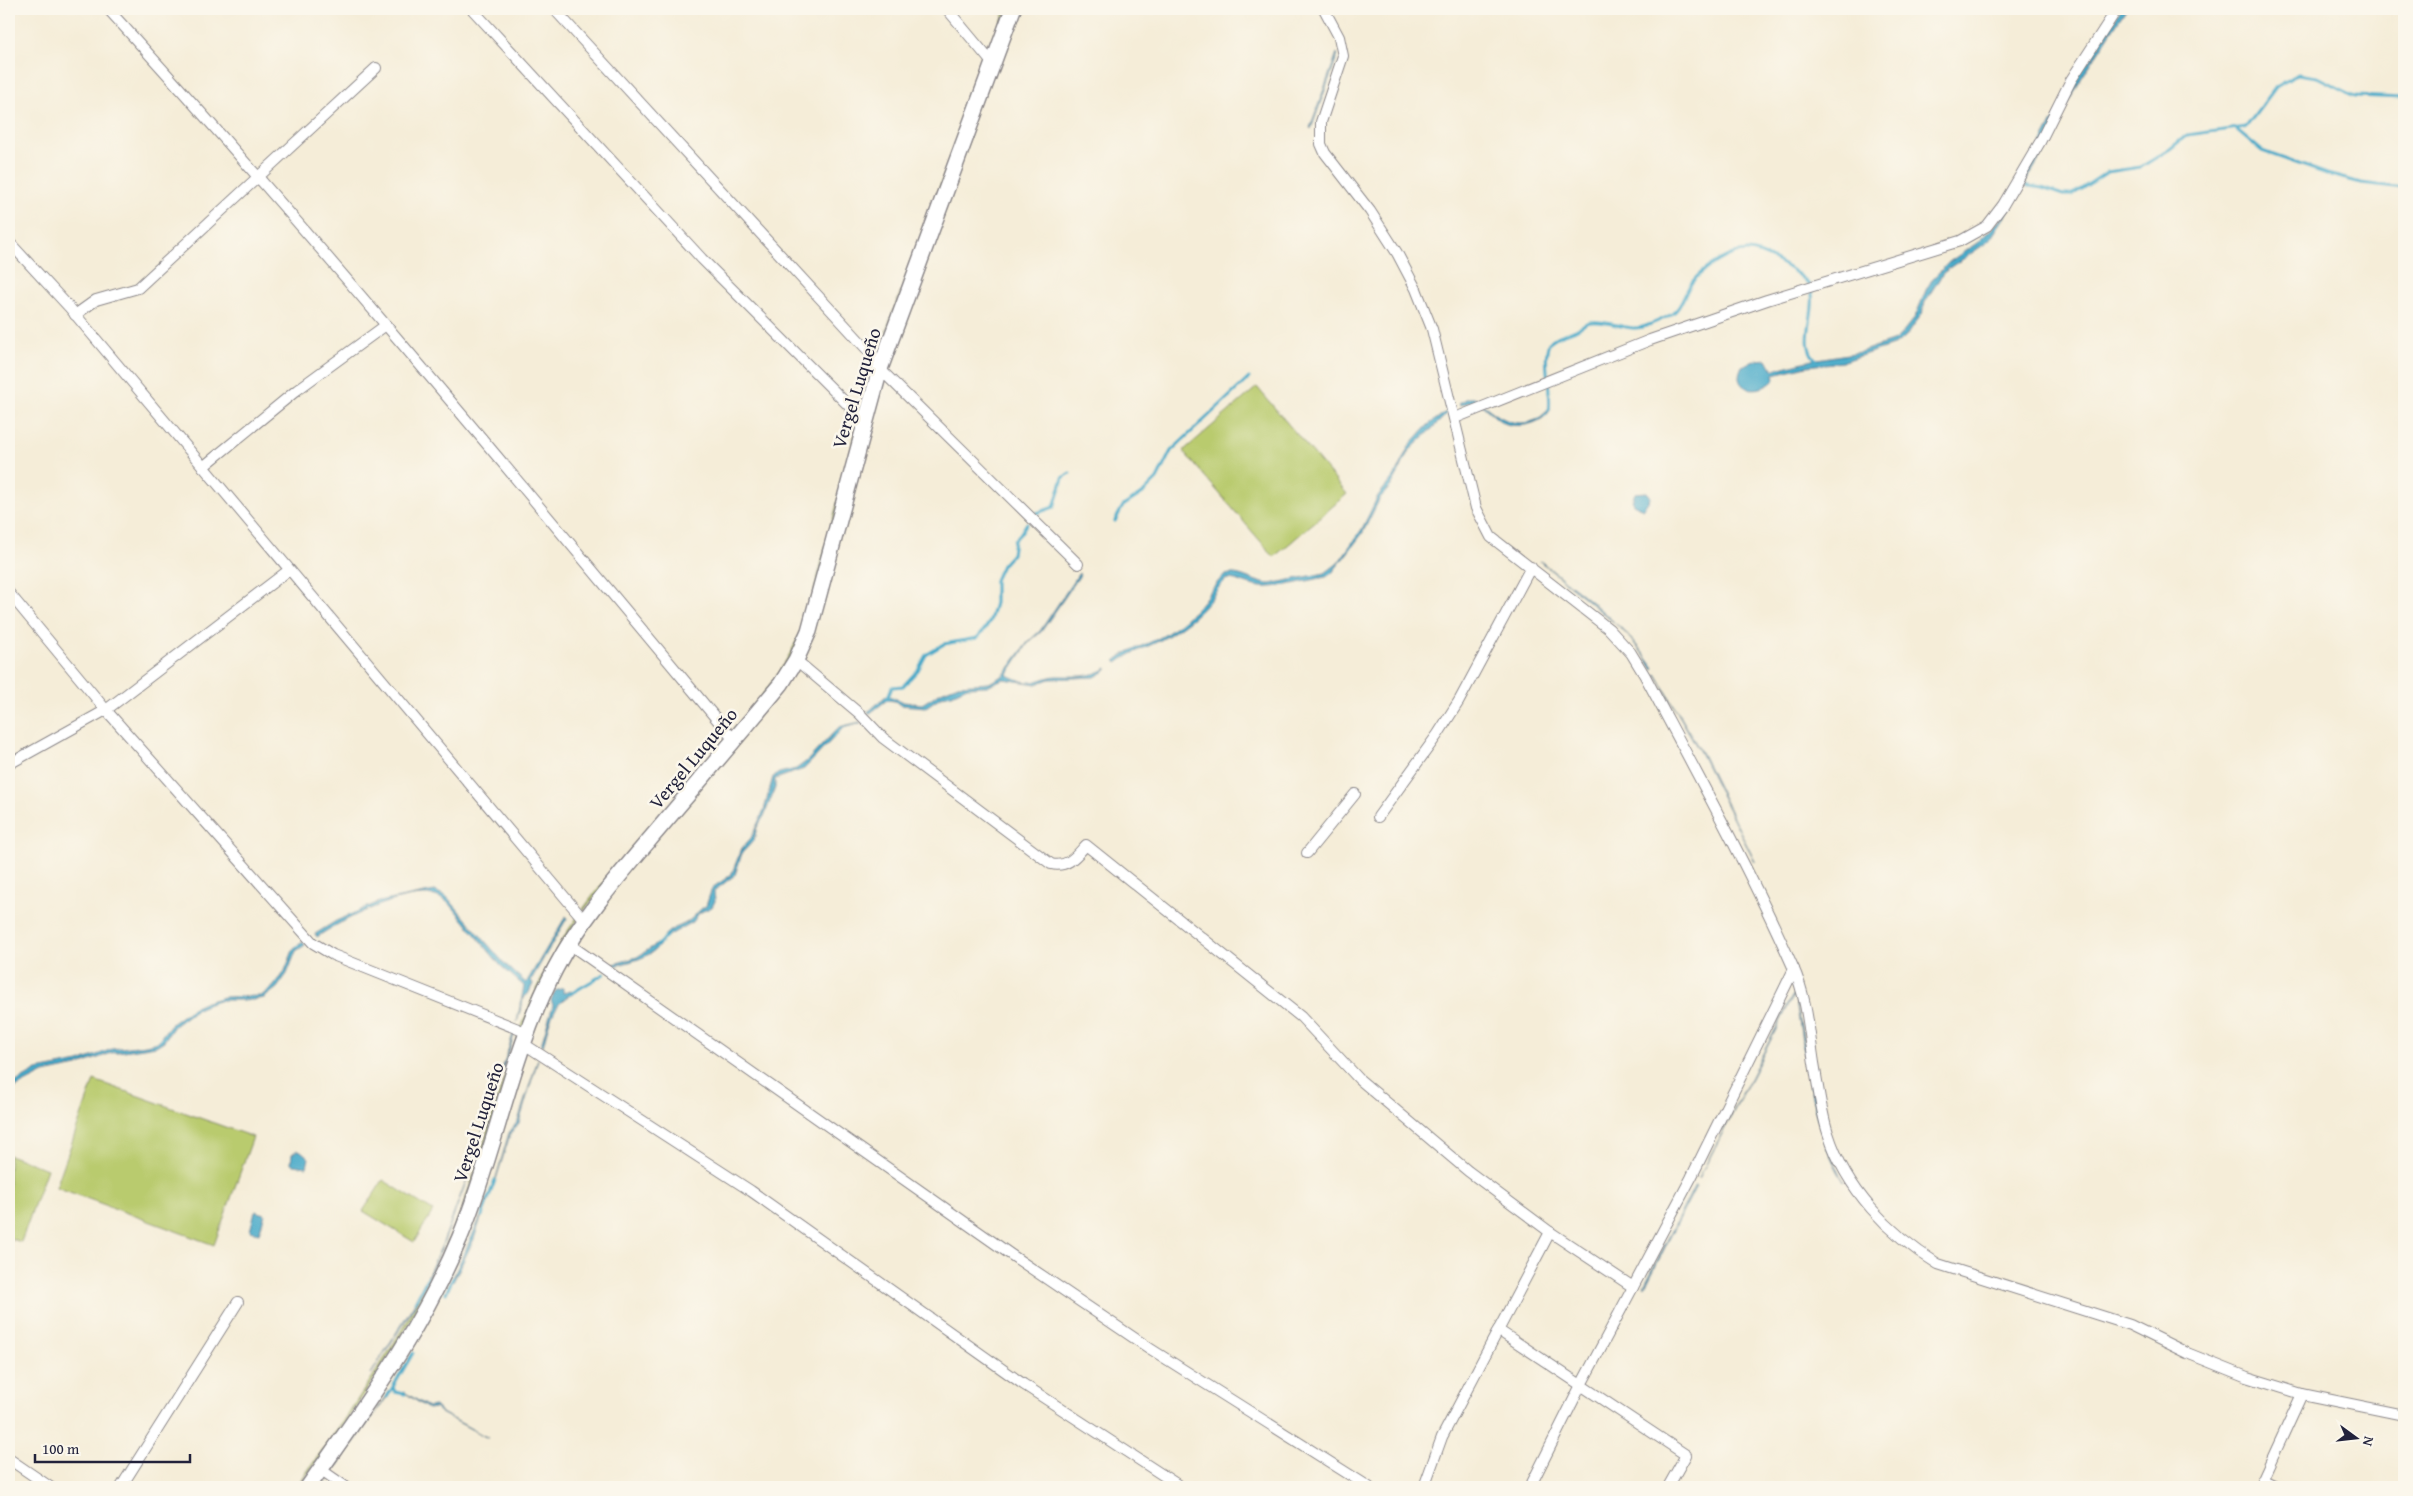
<svg xmlns="http://www.w3.org/2000/svg" width="2413" height="1496" font-family="'Gentium Book Plus',serif">
<rect width="100%" height="100%" fill="#fbf7ec"/>
<filter id="ink" filterUnits="userSpaceOnUse"><feTurbulence type="fractalNoise" baseFrequency=".02" numOctaves="2"/><feDisplacementMap in="SourceGraphic" scale="10" xChannelSelector="R" yChannelSelector="G"/><feConvolveMatrix kernelMatrix="1 2 1 2 8 2 1 2 1" color-interpolation-filters="sRGB"/></filter>
<filter id="wash" filterUnits="userSpaceOnUse"><feTurbulence type="fractalNoise" baseFrequency=".0096" numOctaves="4" result="noise"/><feDisplacementMap in="SourceGraphic" scale="20" xChannelSelector="R" yChannelSelector="G"/><feGaussianBlur stdDeviation="1.12" result="paint"/><feColorMatrix in="noise" values="0 0 0 0 0 0 0 0 0 0 0 0 0 0 0 0 0 1.4 0 .05"/><feComposite in="paint" operator="in"/></filter>
<g filter="url(#wash)">
<rect width="100%" height="100%" fill="#f5edd8"/>
<g fill="#b9cb6e" stroke="#6e7654">
<path d="M1006,9H1008L877,358L811,609C801,642 786,668 765,695L584,910C518,1008 501,1115 458,1222C420,1320 359,1403 298,1487H296C357,1402 415,1321 456,1223C493,1132 509,1033 558,947C586,899 623,859 660,817C681,793 702,767 723,742C760,698 791,666 809,609L876,357Z"/>
<path d="M1257,387L1347,494L1274,557L1183,451Z"/>
<path d="M94,1080L253,1137L214,1245L56,1187Z"/>
<path d="M9,1155L47,1169L21,1242L9,1238Z"/>
<path d="M383,1180L433,1211L414,1242L363,1211Z"/>
</g>
<g fill="#4aaac9" stroke="#366682">
<path d="M2121,9H2126L2081,79L2039,160L2004,218L1989,241L1943,273L1925,302L1922,314L1906,336L1896,344L1842,362L1807,366L1774,374L1775,379C1762,395 1729,392 1742,366L1757,360L1767,359L1773,370L1811,360L1860,352L1895,340L1901,334L1915,317L1926,290L1933,278L1949,262L1977,243L2001,219L2077,76Z"/>
<path d="M1337,53L1338,54L1311,129L1310,128Z"/>
<path d="M1468,398H1475C1494,413 1510,430 1536,420C1542,417 1546,411 1551,408C1545,424 1516,430 1502,422C1492,416 1485,405 1474,401L1460,405L1459,403Z"/>
<path d="M1446,412L1447,414L1408,452L1400,470L1391,486L1380,498L1362,534L1332,573L1326,577C1310,580 1275,589 1261,587C1248,586 1239,579 1227,579C1219,585 1216,592 1210,600C1201,612 1188,622 1175,631C1157,645 1135,649 1117,663L1115,661C1129,649 1144,646 1159,638C1171,632 1183,621 1193,612C1203,604 1217,579 1226,575C1239,570 1256,584 1270,584L1325,573L1338,563L1362,529L1378,496L1395,475L1409,446L1428,425Z"/>
<path d="M1647,492L1651,497L1643,509L1633,504L1632,501L1635,493Z"/>
<path d="M1540,561C1581,594 1624,624 1654,668L1652,669L1644,655L1623,630Z"/>
<path d="M1079,573L1080,575L1041,632L1029,642L1007,675C1013,677 1020,681 1026,682C1037,683 1047,676 1057,676C1074,676 1091,678 1107,668V670L1095,677L1049,679L1036,684L1003,679L987,686L967,687L952,694L942,696L926,707L900,705L895,701L887,700L869,714L867,713L887,695L903,702L922,704L941,692L958,685L989,683L1004,675L1028,642L1040,631Z"/>
<path d="M1656,674L1702,754L1755,862L1701,754Z"/>
<path d="M860,722L861,723L843,728L804,769L775,779V788L764,816L757,827L754,840L742,853L735,875L714,891L715,901L712,907L699,913L693,922L666,937L664,936C671,927 683,927 691,919C697,914 699,909 706,906L712,888L731,875L742,848L751,838L764,810L773,777L779,773L796,769L807,761L839,727Z"/>
<path d="M435,891L447,897L504,963L526,983L566,916L567,918L531,980L533,984L528,994L524,996L517,1022L524,986L501,966L451,905C445,900 438,896 430,895C397,893 343,919 317,937L315,934L336,921L379,902Z"/>
<path d="M303,942L305,945L296,951L287,974L277,988L264,998L253,1000H222L209,1004L195,1010L174,1026L164,1041L156,1046L111,1053L77,1066L44,1073L9,1091V1086L37,1070L79,1062L112,1049L146,1045L157,1042L171,1024L193,1008L206,1002L224,997L261,996L273,987L284,973L294,948Z"/>
<path d="M657,944L660,945C648,959 631,961 615,966L614,964L637,957Z"/>
<path d="M563,988V993L571,991L573,994C553,1001 548,1027 543,1046L541,1045L553,1005L551,1000L555,991Z"/>
<path d="M1793,995H1794L1699,1178Z"/>
<path d="M1795,995L1820,1126L1824,1140L1844,1182C1810,1126 1806,1059 1795,995Z"/>
<path d="M514,1031L515,1032L475,1157Z"/>
<path d="M538,1059L519,1123L510,1134L495,1182L509,1133L518,1121Z"/>
<path d="M297,1150L301,1151L309,1158L307,1167L294,1165L291,1163L292,1154Z"/>
<path d="M472,1165L442,1247L427,1280L426,1279L442,1245Z"/>
<path d="M1695,1185L1696,1186L1645,1287L1644,1286Z"/>
<path d="M255,1211L265,1214L259,1233L250,1231Z"/>
<path d="M483,1212L474,1239L453,1282H451Z"/>
<path d="M417,1299L418,1300L371,1374Z"/>
<path d="M404,1392L428,1407L435,1406L442,1413L488,1438L441,1413L435,1408L428,1409Z"/>
<path d="M389,1393V1394L322,1487Z"/>
</g>
<g fill="none" stroke-linecap="round" stroke-linejoin="round">
<g stroke="#4aaac9" stroke-width="3">
<path d="M2236,129L2262,151L2327,174L2361,183L2404,188"/>
<path d="M2022,185L2042,188L2063,195H2072L2107,172L2141,167L2170,149L2187,135L2246,127L2276,87L2298,74L2317,77L2355,96L2404,98"/>
<path d="M1549,410C1553,393 1539,351 1552,340C1558,335 1567,334 1573,331C1579,329 1584,323 1590,322C1609,319 1628,333 1646,326C1651,324 1670,316 1673,313C1683,306 1685,290 1693,281C1704,268 1731,251 1748,251C1763,251 1794,270 1805,280C1826,299 1793,344 1818,361"/>
<path d="M1037,513L1054,507L1063,478L1070,473"/>
<path d="M1115,521L1123,506L1143,493L1157,479L1171,451L1249,378"/>
<path d="M888,697L892,687L903,686L918,670L926,655L944,644L977,638L984,630L990,621L995,603V580L1002,565L1012,554L1014,540L1020,534L1027,523"/>
<path d="M655,948L668,934"/>
<path d="M570,994L604,974"/>
<path d="M472,1167L476,1153"/>
<path d="M482,1216L495,1180"/>
<path d="M446,1293L453,1278"/>
<path d="M415,1302L428,1277"/>
<path d="M393,1387L395,1392L405,1394"/>
<path d="M387,1397L413,1353"/>
</g>
</g>
</g>
<g filter="url(#ink)">
<g fill="none" stroke-linecap="round" stroke-linejoin="round">
<defs>
<g id="street">
<path d="M108,9C324,246 529,494 734,740"/>
<path d="M472,9L702,259L866,423"/>
<path d="M554,9L876,359L880,369L1078,564"/>
<path d="M947,9L993,64"/>
<path d="M1324,9L1339,37L1343,56L1321,122V144L1325,153L1370,211L1397,253L1416,289L1432,329L1476,508L1491,537L1609,629L1631,653L1645,676C1696,772 1749,868 1793,967C1807,997 1809,1031 1814,1063C1818,1086 1821,1111 1828,1133C1846,1190 1889,1234 1938,1264L2130,1325L2187,1353L2247,1377L2302,1394L2404,1415"/>
<path d="M9,242L69,307L584,920"/>
<path d="M75,315L96,300L138,288L376,68"/>
<path d="M1455,418L1650,340L1767,300L1960,241L1987,226L2003,205L2040,142L2071,80L2117,9"/>
<path d="M203,467L297,390L386,325"/>
<path d="M9,593L106,710L313,943L333,955L528,1033"/>
<path d="M796,660L860,714L883,738L1051,864C1068,868 1076,856 1086,845L1301,1017L1359,1079L1468,1171L1550,1232L1633,1287"/>
<path d="M9,764L106,710L289,570"/>
<path d="M1378,817L1438,734L1459,701L1531,567"/>
<path d="M1307,853L1355,794"/>
<path d="M569,944L1010,1254L1149,1348L1369,1487"/>
<path d="M524,1044L751,1191L1023,1384L1181,1487"/>
<path d="M1498,1330L1686,1455L1668,1487"/>
<path d="M9,1459L50,1487"/>
<path d="M320,1469L346,1487"/>
<path d="M2263,1480L2278,1487"/>
<path d="M121,1487L238,1302"/>
<path d="M1424,1487L1442,1437L1550,1232"/>
<path d="M1530,1487L1581,1385L1691,1178L1794,969"/>
<path d="M2259,1487L2302,1394"/>
</g>
<path id="primary" d="M308,1487C366,1404 421,1331 460,1237C496,1150 511,1053 555,969C583,915 623,871 662,825C702,778 742,731 781,684L796,660L809,631L880,369L1013,9"/>
</defs>
<use href="#street" stroke="#8c888a" stroke-width="12"/>
<use href="#primary" stroke="#8c888a" stroke-width="18"/>
<use href="#street" stroke="#fff" stroke-width="10"/>
<use href="#primary" stroke="#fff" stroke-width="15"/>
</g>
</g>
<g text-anchor="middle" stroke-width="5" stroke-linejoin="round" paint-order="stroke">
<g font-size="19" fill="#22223b" stroke="#fbf7ec">
<text transform="translate(856 388) rotate(-73)" y="7">Vergel Luqueño</text>
<text transform="translate(693 758) rotate(-50)" y="7">Vergel Luqueño</text>
<text transform="translate(478 1122) rotate(-72)" y="7">Vergel Luqueño</text>
</g>
</g>
<rect width="2413" height="1496" fill="none" stroke="#fbf7ec" stroke-width="30"/>
<g transform="translate(2356 1438) rotate(105)" stroke="#fbf7ec" stroke-width="4" paint-order="stroke">
<path d="M0-4L9 19L0 12L-9 19Z" fill="#22223b"/>
<text y="-8" font-size="14" font-weight="bold" text-anchor="middle" fill="#22223b">N</text>
</g>
<path d="M35 1454v8h155v-8" fill="none" stroke="#22223b" stroke-width="2.5"/>
<text x="42" y="1454" font-size="15" fill="#22223b" stroke="#fbf7ec" stroke-width="4" paint-order="stroke">100 m</text>
</svg>
